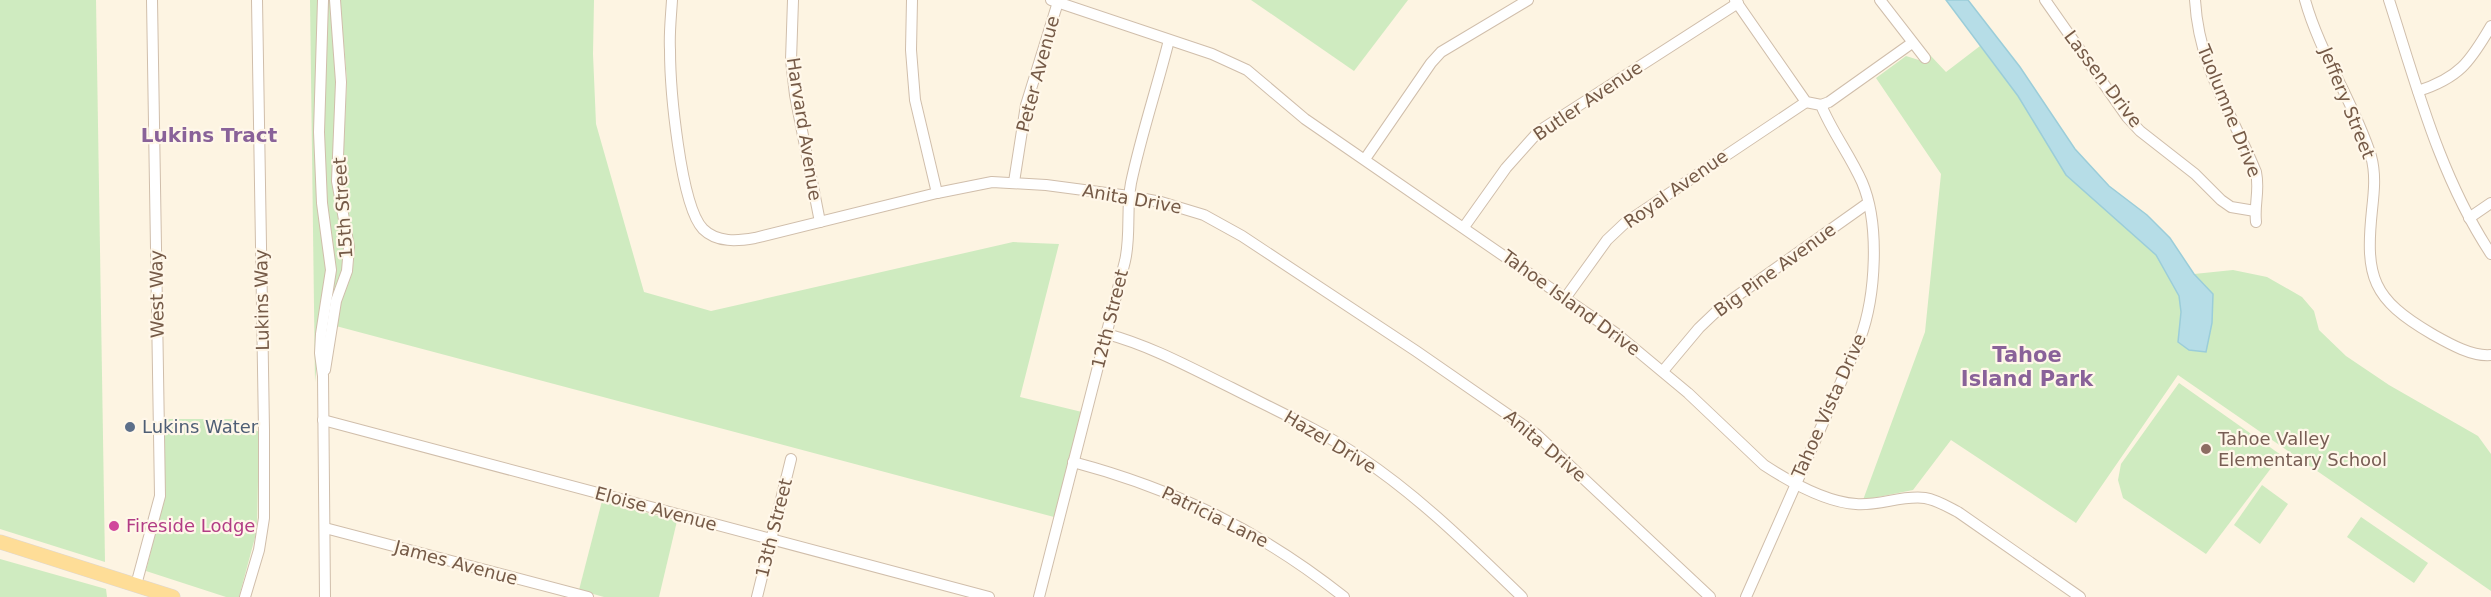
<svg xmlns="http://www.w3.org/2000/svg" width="2491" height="597" font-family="'DejaVu Sans',sans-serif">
<rect width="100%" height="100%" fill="#fdf4e2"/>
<g fill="#cfebc0">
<path d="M0,0H96L105,562L0,529Z"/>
<path d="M310,0H318L326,275L315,382Z"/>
<path d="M327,0H332L345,243L343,272L326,320V216L322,87Z"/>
<path d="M340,0H594L593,54L596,124L644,292L711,311L1013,242L1059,244L1020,397L1082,412L1054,517L336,326L339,306L353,266L354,254L342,183L347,80Z"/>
<path d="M1251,0H1408L1354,71Z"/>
<path d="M1980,46L2018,96L2066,175L2156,255L2179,296L2181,312L2178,342L2189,350L2206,351L2213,294L2194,274L2233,270L2267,277L2302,297L2314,311L2319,330L2346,356L2389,385L2478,436L2491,454V591L2178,375L2076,523L1951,440L1913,490L1863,500L1925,332L1941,174L1876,78L1906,56L1922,61L1930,55L1946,72Z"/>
<path d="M2179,383L2281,455L2206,554L2123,498L2118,480L2121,464Z"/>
<path d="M163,419H236L259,432L257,530L239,597H226L146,571L165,494Z"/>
<path d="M2262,485L2288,504L2260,544L2234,525Z"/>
<path d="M602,501L677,521L659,597H604L579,590Z"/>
<path d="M2361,517L2428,563L2414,583L2347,537Z"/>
<path d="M0,559L106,589L107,597H0Z"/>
</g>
<path fill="#b6dde7" stroke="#9bcdd9" stroke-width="1.5" d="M1946,0H1968L2020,67L2075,149L2109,186L2147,215L2170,238L2194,274L2213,294L2212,323L2206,352L2189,350L2178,342L2181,312L2179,296L2156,255L2066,175L2018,96Z"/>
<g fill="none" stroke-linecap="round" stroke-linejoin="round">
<defs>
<g id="minor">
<path d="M323,0L319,132L322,203L331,270L321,334L320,353L323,376L325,597"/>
<path d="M672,0C671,17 669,34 670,50C670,86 680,205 703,229C717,243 738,241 755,238L937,193L992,182L1046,185L1129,196L1161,202L1204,215L1242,236L1416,351L1536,434L1710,597"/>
<path d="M793,0L791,60L795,95L820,222"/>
<path d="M912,0L911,50L915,100L937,193"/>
<path d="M1051,0L1212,54L1247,70L1305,119L1617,334L1688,393L1764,465C1790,482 1825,502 1856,504C1880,506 1901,495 1925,498C1937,500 1948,507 1958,512L2080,597"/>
<path d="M1735,0L1806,102L1821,105C1832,132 1850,155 1862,182C1880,224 1876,296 1860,339L1746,597"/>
<path d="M1880,0L1925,58"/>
<path d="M2045,0L2127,117L2140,131L2195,174L2221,200L2231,207L2255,211"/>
<path d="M2195,0C2199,68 2231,111 2256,172C2260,191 2254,203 2256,222"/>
<path d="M2305,0C2320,54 2354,102 2371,156C2376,174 2374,192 2372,210C2365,277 2372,299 2432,334C2448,343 2472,357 2491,355"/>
<path d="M2389,0C2417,87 2440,177 2491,254"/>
<path d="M2418,91C2459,78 2470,62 2491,26"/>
<path d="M1821,105L1829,102L1912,43"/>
<path d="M1365,159L1431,63L1441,52L1528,0"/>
<path d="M1014,182L1026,105L1058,2"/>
<path d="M2469,218L2491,203"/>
<path d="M1464,227L1506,168L1539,131L1738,3"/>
<path d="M1566,297L1607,240L1625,223L1806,102"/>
<path d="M1107,334C1151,346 1191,368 1232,388C1275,410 1320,430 1360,457C1420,497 1471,548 1522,597"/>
<path d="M325,370L336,301L347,271L349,247L337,181L341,82L335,0"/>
<path d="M1663,371L1699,328L1720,308L1868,203"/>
<path d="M323,420L989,597"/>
<path d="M1073,462C1175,489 1261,531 1344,597"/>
<path d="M325,528L588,597"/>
<path d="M136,585L160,496L152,0"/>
<path d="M245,597L259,550L264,518V430L257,0"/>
<path d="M757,597L791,459"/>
<path d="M1039,597L1125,261C1131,235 1126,209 1131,183C1141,135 1157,88 1169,40"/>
</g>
<path id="major" d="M0,542L173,597"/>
</defs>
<use href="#minor" stroke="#d0beab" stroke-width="12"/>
<use href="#major" stroke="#ded7d3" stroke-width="15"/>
<use href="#minor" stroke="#fff" stroke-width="10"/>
<use href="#major" stroke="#fedd97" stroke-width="14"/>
</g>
<circle fill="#5c6f8a" stroke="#fff7e9" stroke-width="2" cx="130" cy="427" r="6"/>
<circle fill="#8d6e63" stroke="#fff7e9" stroke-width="2" cx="2206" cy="449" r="6"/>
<circle fill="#d1479c" stroke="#fff7e9" stroke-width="2" cx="114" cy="526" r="6"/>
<g text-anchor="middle" stroke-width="4.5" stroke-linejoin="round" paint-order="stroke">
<g font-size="18" fill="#755a47" stroke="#fff7e9">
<text transform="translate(1038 74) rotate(-75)" y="6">Peter Avenue</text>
<text transform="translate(2103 79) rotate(53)" y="6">Lassen Drive</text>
<text transform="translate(1588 101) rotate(-34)" y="6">Butler Avenue</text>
<text transform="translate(2347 103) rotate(68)" y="6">Jeffery Street</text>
<text transform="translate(2229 111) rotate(68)" y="6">Tuolumne Drive</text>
<text transform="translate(804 129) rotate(81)" y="6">Harvard Avenue</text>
<text transform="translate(1676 189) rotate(-35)" y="6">Royal Avenue</text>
<text transform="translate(1132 199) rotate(10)" y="6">Anita Drive</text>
<text transform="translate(343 208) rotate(-94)" y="6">15th Street</text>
<text transform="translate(1775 270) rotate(-36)" y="6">Big Pine Avenue</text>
<text transform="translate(157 294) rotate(-91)" y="6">West Way</text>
<text transform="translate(262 300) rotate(-91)" y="6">Lukins Way</text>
<text transform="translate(1571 303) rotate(36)" y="6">Tahoe Island Drive</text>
<text transform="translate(1110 319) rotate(-76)" y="6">12th Street</text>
<text transform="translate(1829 406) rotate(-66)" y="6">Tahoe Vista Drive</text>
<text transform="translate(1330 442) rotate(31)" y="6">Hazel Drive</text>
<text transform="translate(1545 446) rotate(40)" y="6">Anita Drive</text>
<text transform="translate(656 509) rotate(15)" y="6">Eloise Avenue</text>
<text transform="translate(1215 517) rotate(26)" y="6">Patricia Lane</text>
<text transform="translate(774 528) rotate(-76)" y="6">13th Street</text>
<text transform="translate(456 563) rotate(15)" y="6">James Avenue</text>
</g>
<g font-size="18" fill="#4e5e75" stroke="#fff7e9" text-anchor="start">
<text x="142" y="433">Lukins Water</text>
</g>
<g font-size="18" fill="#785e54" stroke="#fff7e9" text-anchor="start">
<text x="2218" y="445">Tahoe Valley<tspan x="2218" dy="21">Elementary School</tspan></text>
</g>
<g font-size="18" fill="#b23c85" stroke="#fff7e9" text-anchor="start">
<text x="126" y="532">Fireside Lodge</text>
</g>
<g font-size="20" font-weight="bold" fill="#896299" stroke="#fff7e9">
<text x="209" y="142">Lukins Tract</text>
</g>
<g font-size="21" font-weight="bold" fill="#896299" stroke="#fff7e9">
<text x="2027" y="362">Tahoe<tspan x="2027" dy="24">Island Park</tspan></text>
</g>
</g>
</svg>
